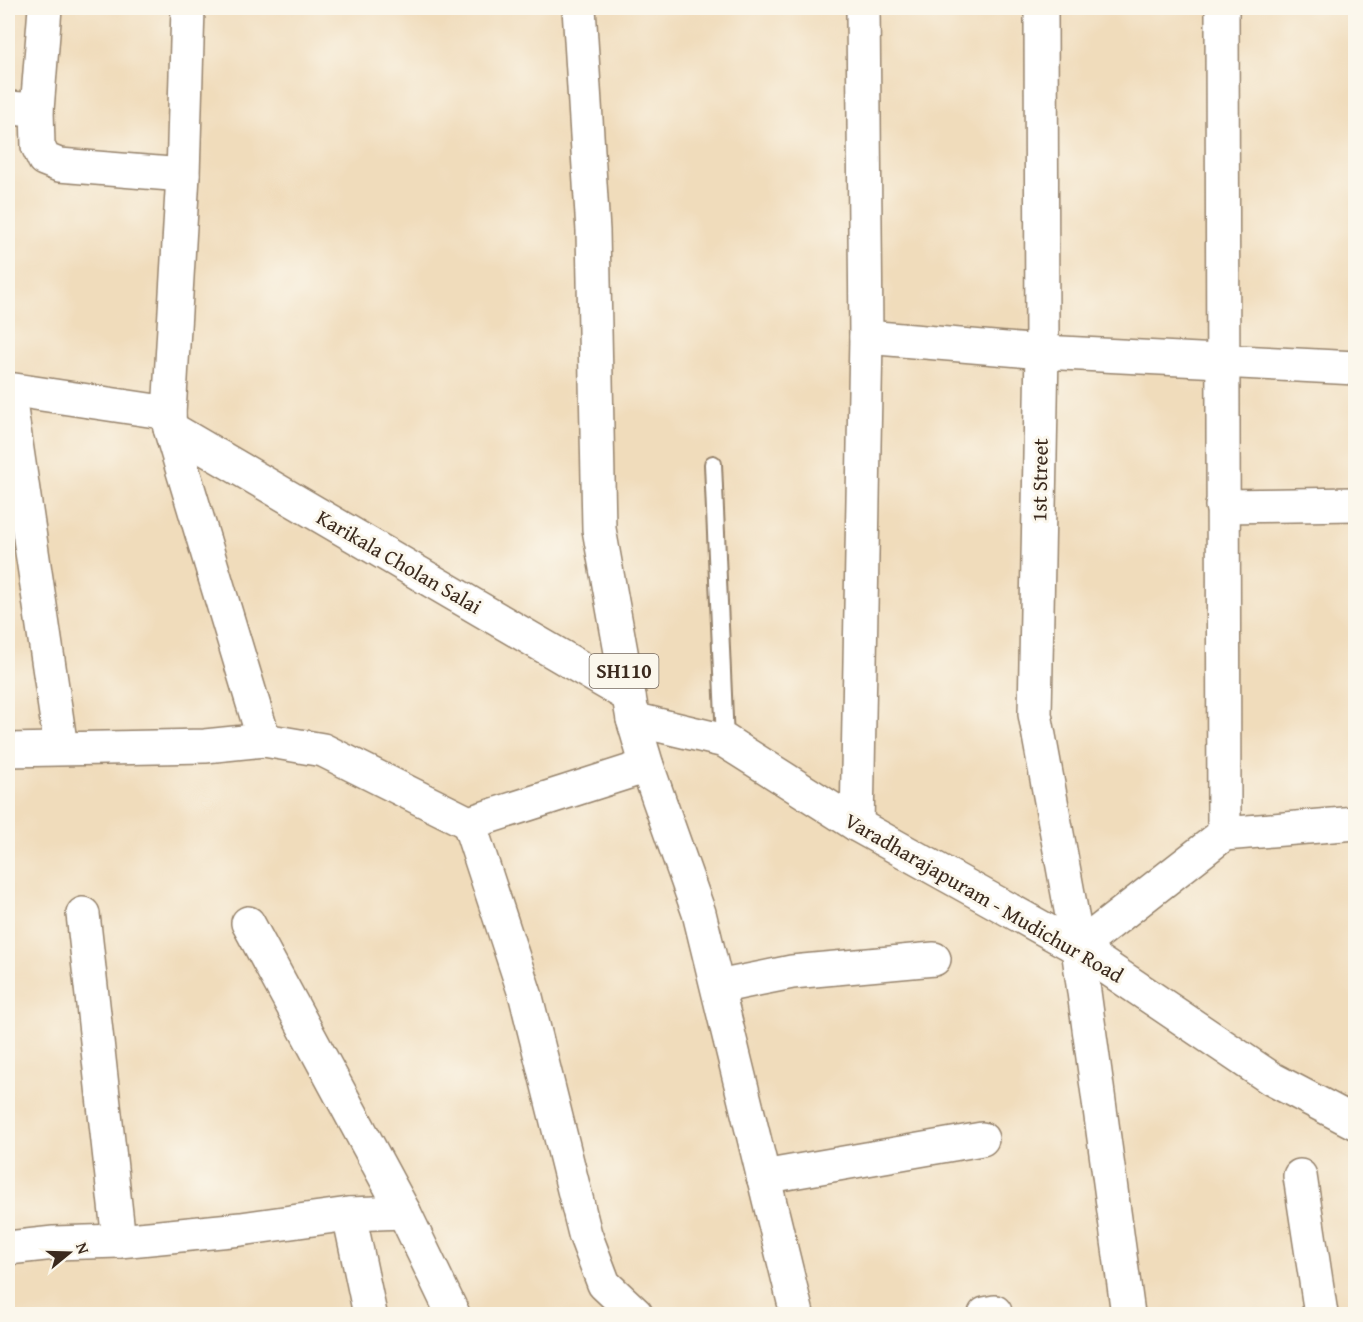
<svg xmlns="http://www.w3.org/2000/svg" width="1363" height="1322" font-family="'Gentium Book Plus',serif">
<rect width="100%" height="100%" fill="#fbf7ec"/>
<filter id="ink" filterUnits="userSpaceOnUse"><feTurbulence type="fractalNoise" baseFrequency=".0167" numOctaves="2"/><feDisplacementMap in="SourceGraphic" scale="12" xChannelSelector="R" yChannelSelector="G"/><feConvolveMatrix kernelMatrix="1 2 1 2 8 2 1 2 1" color-interpolation-filters="sRGB"/></filter>
<filter id="wash" filterUnits="userSpaceOnUse"><feTurbulence type="fractalNoise" baseFrequency=".008" numOctaves="4" result="noise"/><feDisplacementMap in="SourceGraphic" scale="24" xChannelSelector="R" yChannelSelector="G"/><feGaussianBlur stdDeviation="1.35" result="paint"/><feColorMatrix in="noise" values="0 0 0 0 0 0 0 0 0 0 0 0 0 0 0 0 0 1.4 0 .05"/><feComposite in="paint" operator="in"/></filter>
<g filter="url(#wash)">
<rect width="100%" height="100%" fill="#f0dcbb"/>
</g>
<g filter="url(#ink)">
<g fill="none" stroke-linecap="round" stroke-linejoin="round">
<defs>
<path id="lane" d="M713,464L725,741"/>
<g id="street">
<path d="M45,8L37,110L38,146L44,159L59,165L183,175"/>
<path d="M1041,8L1042,352L1035,714L1078,948L1128,1314"/>
<path d="M1222,8L1224,834"/>
<path d="M8,108L37,110"/>
<path d="M866,337L1042,352L1356,368"/>
<path d="M8,389L61,748"/>
<path d="M169,413L170,428L264,740"/>
<path d="M1222,506L1356,504"/>
<path d="M8,750L205,746L264,740L323,750L469,823L647,766"/>
<path d="M469,823L526,997L585,1234L604,1284L636,1314"/>
<path d="M857,825L866,337L863,8"/>
<path d="M83,914L119,1241"/>
<path d="M248,923L404,1212L453,1314"/>
<path d="M1078,948L1224,834L1356,823"/>
<path d="M718,987L792,972L934,959"/>
<path d="M1300,1176L1321,1314"/>
<path d="M763,1177L982,1139"/>
<path d="M349,1214L370,1314"/>
<path d="M8,1248L54,1243L119,1241L241,1229L349,1214L404,1212"/>
<path d="M985,1314L995,1312"/>
</g>
<g id="secondary">
<path d="M8,389L169,413L183,175L188,8"/>
<path d="M170,428L629,696"/>
<path d="M633,719L725,741L857,825L1078,948L1272,1079L1356,1123"/>
</g>
<path id="primary" d="M579,8L593,231L599,529L633,719L647,766L699,913L797,1314"/>
</defs>
<use href="#lane" stroke="#96836c" stroke-width="20"/>
<use href="#street" stroke="#96836c" stroke-width="36"/>
<use href="#secondary" stroke="#96836c" stroke-width="36"/>
<use href="#primary" stroke="#96836c" stroke-width="36"/>
<use href="#lane" stroke="#fff" stroke-width="16"/>
<use href="#street" stroke="#fff" stroke-width="33"/>
<use href="#secondary" stroke="#fff" stroke-width="33"/>
<use href="#primary" stroke="#fff" stroke-width="33"/>
</g>
</g>
<g text-anchor="middle" stroke-width="6" stroke-linejoin="round" paint-order="stroke">
<rect fill="#fbf7ec" stroke="#75685c" stroke-width="1.5" x="589.5" y="654" width="69" height="34" rx="4.5"/>
<g font-size="20" font-weight="bold" fill="#3b2a1e">
<text x="624" y="678">SH110</text>
</g>
<g font-size="21" fill="#3b2a1e" stroke="#fbf7ec">
<text transform="translate(1040 480) rotate(-89)" y="7">1st Street</text>
<text transform="translate(399 562) rotate(30)" y="7">Karikala Cholan Salai</text>
<text transform="translate(984 898) rotate(30)" y="7">Varadharajapuram - Mudichur Road</text>
</g>
</g>
<rect width="1363" height="1322" fill="none" stroke="#fbf7ec" stroke-width="30"/>
<g transform="translate(69 1253) rotate(71)" stroke="#fbf7ec" stroke-width="4.5" paint-order="stroke">
<path d="M0-4.5L10 22L0 15L-10 22Z" fill="#3b2a1e"/>
<text y="-9" font-size="16" font-weight="bold" text-anchor="middle" fill="#3b2a1e">N</text>
</g>
</svg>
